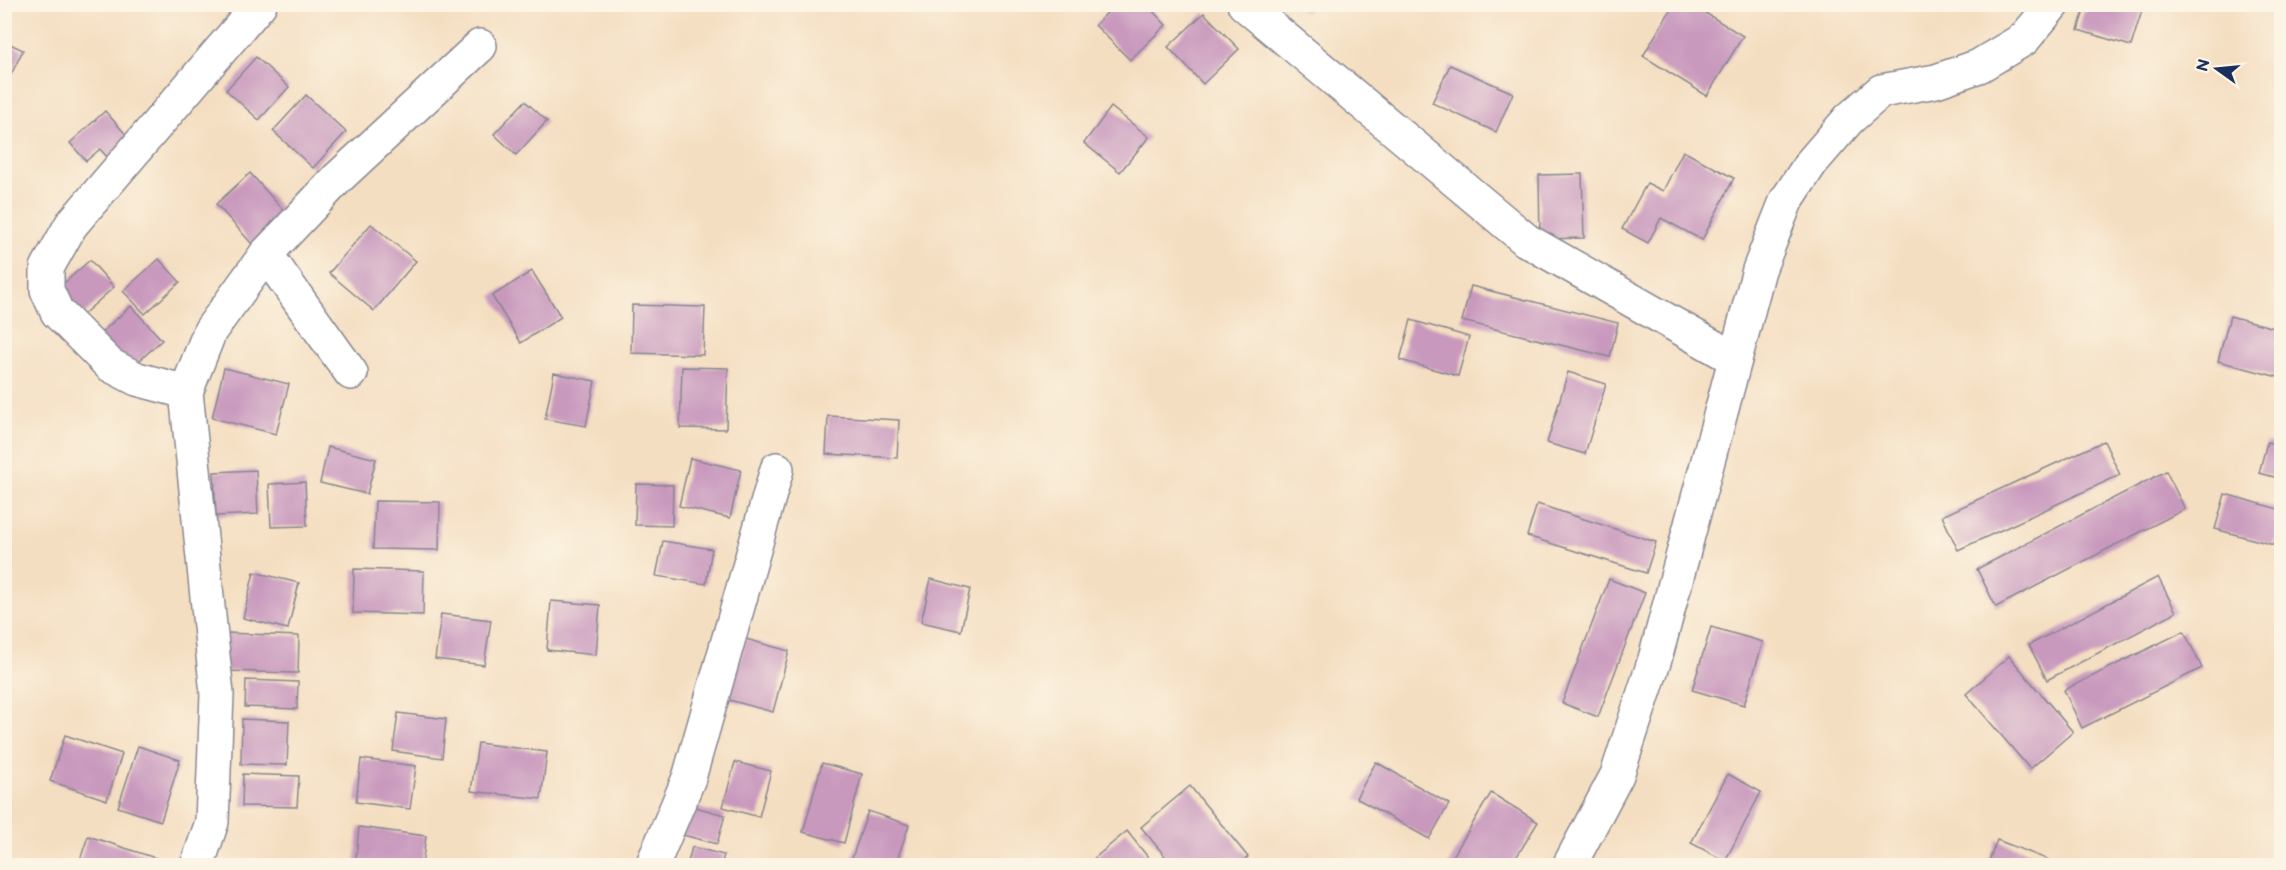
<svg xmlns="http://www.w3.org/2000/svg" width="2286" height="870" font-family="'Balsamiq Sans',sans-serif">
<rect width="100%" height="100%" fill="#fcf5e5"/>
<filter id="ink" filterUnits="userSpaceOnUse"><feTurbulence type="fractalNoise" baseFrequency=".0167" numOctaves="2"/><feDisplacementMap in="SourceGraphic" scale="12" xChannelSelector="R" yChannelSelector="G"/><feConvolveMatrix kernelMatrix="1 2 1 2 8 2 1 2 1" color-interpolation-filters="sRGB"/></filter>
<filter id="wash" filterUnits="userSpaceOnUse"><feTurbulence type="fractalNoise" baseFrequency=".008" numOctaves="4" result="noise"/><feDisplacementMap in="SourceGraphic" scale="24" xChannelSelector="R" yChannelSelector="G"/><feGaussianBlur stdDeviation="1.35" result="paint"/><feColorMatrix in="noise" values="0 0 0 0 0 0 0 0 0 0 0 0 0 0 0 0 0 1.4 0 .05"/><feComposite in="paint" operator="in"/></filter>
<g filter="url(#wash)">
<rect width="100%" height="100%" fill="#f4dec1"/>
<g id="blocks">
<g fill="#c898bd">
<path d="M1116,4H1146L1166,25L1130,60L1095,25Z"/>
<path d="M1294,4H1311L1306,12Z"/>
<path d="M1674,4H1691L1743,36L1707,96L1643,56Z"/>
<path d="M2086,4H2144L2131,46L2078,30Z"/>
<path d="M1204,13L1239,49L1203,84L1168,47Z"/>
<path d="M4,41L23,50L4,89Z"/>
<path d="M256,57L289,87L259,120L226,90Z"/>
<path d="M1450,65L1513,93L1496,132L1432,103Z"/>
<path d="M306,95L346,132L313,168L273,131Z"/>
<path d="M525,101L547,121L516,155L494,134Z"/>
<path d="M1111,107L1149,137L1120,172L1084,143Z"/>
<path d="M105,111L137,147L115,166L100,149L86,161L70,143Z"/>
<path d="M1683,151L1734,178L1702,240L1661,218L1648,243L1622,229L1647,183L1663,191Z"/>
<path d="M250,173L286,213L252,244L216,204Z"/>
<path d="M1582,174L1584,238L1540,239L1539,175Z"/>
<path d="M371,224L416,261L374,311L329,273Z"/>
<path d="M159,259L180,282L145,314L123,291Z"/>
<path d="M90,260L114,287L77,320L53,293Z"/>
<path d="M532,271L561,317L521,343L492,296Z"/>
<path d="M1471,286L1618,323L1610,357L1462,321Z"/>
<path d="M632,305L705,307L703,355L631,353Z"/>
<path d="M131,306L162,340L127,372L96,337Z"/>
<path d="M2230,316L2282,330V365L2278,377L2218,361Z"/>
<path d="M1411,320L1469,337L1458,376L1400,360Z"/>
<path d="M682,367L728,368L726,429L680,428Z"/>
<path d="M224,368L289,384L276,434L212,418Z"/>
<path d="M1568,372L1606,384L1585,454L1547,443Z"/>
<path d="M554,373L595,381L586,426L545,419Z"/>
<path d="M828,416L899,420L897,458L826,454Z"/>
<path d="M2104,441L2120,475L1958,550L1942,516Z"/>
<path d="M2267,442L2282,446V479L2259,473Z"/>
<path d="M328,447L376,459L367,494L320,483Z"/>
<path d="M690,458L741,470L730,518L679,506Z"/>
<path d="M256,470L258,514L216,516L214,472Z"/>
<path d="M2166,471L2185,509L1996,607L1977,569Z"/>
<path d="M305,482L307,526L271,527L269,484Z"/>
<path d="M636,484L673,485L672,526L635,525Z"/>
<path d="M2225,494L2282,510V518L2274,545L2215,529Z"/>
<path d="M375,501L440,502L439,550L373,549Z"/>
<path d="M1537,504L1656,542L1646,573L1527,536Z"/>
<path d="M663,541L712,549L706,584L656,576Z"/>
<path d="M354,569L424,571L423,615L353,613Z"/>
<path d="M254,572L299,583L288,629L243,618Z"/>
<path d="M2158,577L2176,612L2047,680L2029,645Z"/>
<path d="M931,579L970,589L961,631L921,622Z"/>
<path d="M1609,579L1645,593L1598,717L1562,703Z"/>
<path d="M551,601L600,605L596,655L547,650Z"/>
<path d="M441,614L491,620L484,665L435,659Z"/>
<path d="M1711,627L1763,642L1744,705L1692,690Z"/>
<path d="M2184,631L2202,668L2082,728L2064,690Z"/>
<path d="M225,633L299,636L298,673L223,671Z"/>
<path d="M746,639L789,651L773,712L729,700Z"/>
<path d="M2009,656L2073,732L2030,769L1966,694Z"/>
<path d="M246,680L298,682L297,709L245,707Z"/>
<path d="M398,713L446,719L442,758L393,751Z"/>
<path d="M242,719L289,721L287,765L241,764Z"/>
<path d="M65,735L122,754L107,800L50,781Z"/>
<path d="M478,743L547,752L541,799L471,791Z"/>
<path d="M138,746L180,760L161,821L118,807Z"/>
<path d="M361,759L416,766L410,809L356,802Z"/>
<path d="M735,762L771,771L759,817L723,807Z"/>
<path d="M1376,762L1449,804L1429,839L1356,798Z"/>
<path d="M822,763L862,774L844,843L803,832Z"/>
<path d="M243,774L299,776L297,807L242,806Z"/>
<path d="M1728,774L1761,792L1725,861L1691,843Z"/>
<path d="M1190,786L1248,857L1237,866H1173L1141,827Z"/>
<path d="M1491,793L1538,822L1511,866H1447Z"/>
<path d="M687,805L725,815L717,844L679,834Z"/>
<path d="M868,811L909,825L895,866H865L851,861Z"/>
<path d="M359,827L426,836L422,866H355Z"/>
<path d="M1127,831L1155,866H1085Z"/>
<path d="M88,836L177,865V866H78Z"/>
<path d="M1997,840L2062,865V866H1987Z"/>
<path d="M692,847L724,855L721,866H687Z"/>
</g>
</g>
</g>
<g filter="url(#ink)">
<use href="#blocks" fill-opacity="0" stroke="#888690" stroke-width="1.5"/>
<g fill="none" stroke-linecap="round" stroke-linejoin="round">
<defs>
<g id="street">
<path d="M1244,4L1526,240L1735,359"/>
<path d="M266,254L351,373"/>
<path d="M186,392L137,379L110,365L57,312L47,290V268L71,225L260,4"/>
<path d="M197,866L212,822L217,694L186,392L210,331L266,254L338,178L480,46"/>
<path d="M652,866L689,778L777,469"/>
<path d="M1569,866L1617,775L1655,659L1759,270L1786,201L1811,163L1849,119L1881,91L1936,81L1979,66L2024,39L2053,4"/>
</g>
</defs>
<use href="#street" stroke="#888690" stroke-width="36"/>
<use href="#street" stroke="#fff" stroke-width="33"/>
</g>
</g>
<rect width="2286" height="870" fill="none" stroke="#fcf5e5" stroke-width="24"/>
<g transform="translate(2217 69) rotate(285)" stroke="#fcf5e5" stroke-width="4.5" paint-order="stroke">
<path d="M0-4.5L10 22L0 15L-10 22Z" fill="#1b2f5e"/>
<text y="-9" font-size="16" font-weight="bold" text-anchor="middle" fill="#1b2f5e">N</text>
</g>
</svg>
